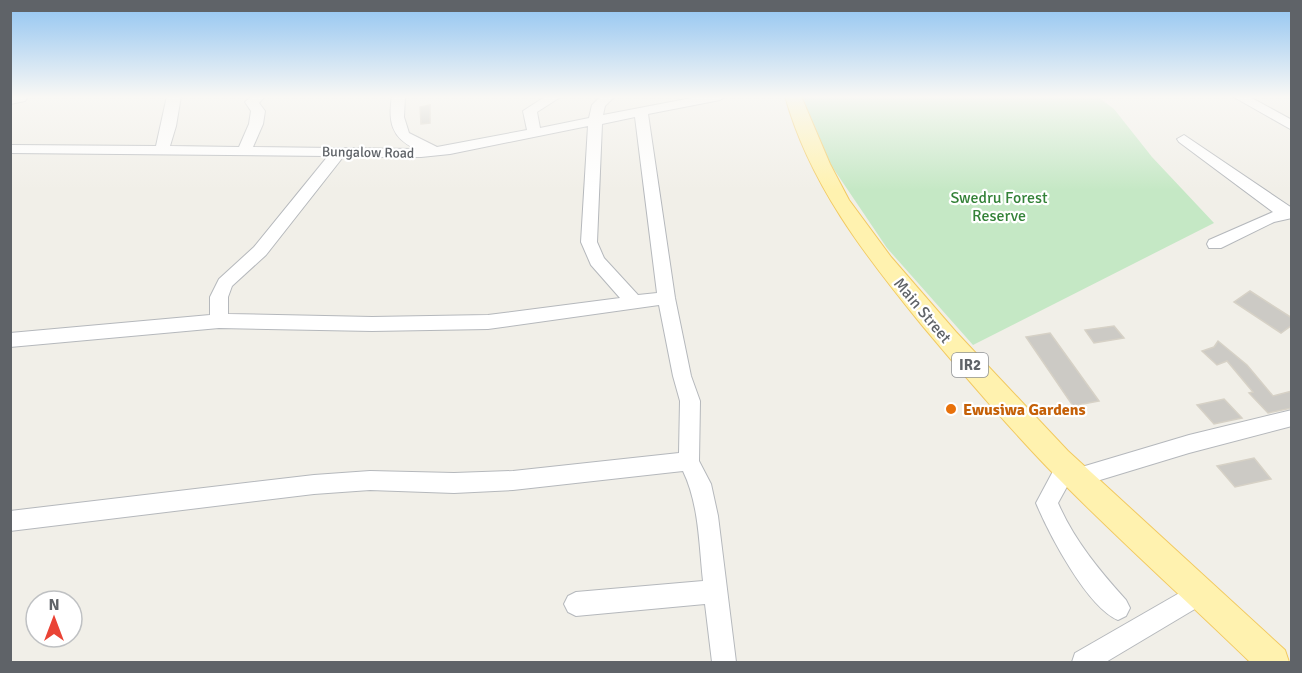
<svg xmlns="http://www.w3.org/2000/svg" width="1302" height="673" font-family="Signika,sans-serif">
<rect width="100%" height="100%" fill="#f1efe8"/>
<path fill="#c5e8c5" d="M802,96H1097L1114,109L1152,157L1214,223L973,345L887,248L831,165Z"/>
<g fill="#cccac5" stroke="#d6d1c6" stroke-width="1.5">
<path d="M430,105V123L421,124L420,107Z"/>
<path d="M1250,291L1292,318V325L1281,333L1234,302Z"/>
<path d="M1114,326L1124,338L1094,343L1085,330Z"/>
<path d="M1050,333L1099,401L1073,406L1026,337Z"/>
<path d="M1218,341L1247,365L1273,396L1292,391V408L1268,413L1249,393L1253,392L1227,361L1217,365L1202,351L1214,347Z"/>
<path d="M1224,399L1242,418L1214,424L1197,405Z"/>
<path d="M1254,458L1271,479L1235,487L1217,466Z"/>
</g>
<g fill="none" stroke-linecap="round" stroke-linejoin="round">
<defs>
<g id="minor">
<path d="M10,96H25L27,98L25,101L10,104Z"/>
<path d="M167,96H181L176,126L170,146L239,147L249,124L251,111L245,102L252,96H265L259,103L265,111L263,124L253,147L416,149C391,138 388,121 392,96H405L404,117L409,133L437,147L527,130L523,111L546,96H562L537,112L540,128L589,118L592,105L601,96H615L605,106L603,115L702,96H726L720,100L648,114L675,298L691,376L700,401L699,461L711,484L718,516L736,662H712L705,604L576,616L568,612L564,604L568,596L576,592L703,581C699,544 699,504 683,471L513,490L454,493L370,490L314,494L10,531V511L314,475L370,471L454,473L513,471L679,453L680,401L673,376L659,305L488,329L372,331L219,328L10,347V333L210,315V297L219,279L254,247L328,156L10,153V145L156,146ZM635,117L657,293L638,295L604,258L597,242L602,124ZM588,126L581,242L591,265L620,298L488,315L372,317L228,314V297L232,286L266,255L343,157H421L450,154Z"/>
<path d="M1232,96H1248L1292,120V130Z"/>
<path d="M1184,135L1292,208V218L1274,222L1221,248H1209L1207,244L1209,240L1273,212L1179,142L1177,139Z"/>
<path d="M1292,410V426L1189,453L1077,487L1069,483L1058,503C1074,540 1099,570 1126,600L1130,608L1126,616L1118,620C1087,607 1049,534 1036,503L1059,460L1066,458L1073,460L1075,469L1189,435Z"/>
<path d="M1202,580L1210,584L1214,592L1210,600L1106,662H1072L1075,653Z"/>
</g>
<path id="major" d="M785,96H801L830,164L849,200L891,257L956,332L1068,451L1285,650L1289,662H1250C1183,597 1112,534 1047,467C1003,421 962,373 921,324C864,254 809,183 785,96Z"/>
</defs>
<use href="#minor" stroke="#b5b8bc" stroke-width="2"/>
<use href="#major" stroke="#f2c960" stroke-width="2"/>
<use href="#minor" fill="#fff" fill-rule="evenodd"/>
<use href="#major" fill="#fff2af" fill-rule="evenodd"/>
</g>
<linearGradient id="sky" x2="0" y2="1"><stop stop-color="#8fc3f1"/><stop offset="0.51" stop-color="#f9f8f5"/><stop offset="1" stop-color="#f9f8f5" stop-opacity="0"/></linearGradient>
<rect width="1302" height="190" fill="url(#sky)"/>
<circle fill="#e8710a" stroke="#fff" stroke-width="2" cx="951" cy="409" r="6"/>
<g text-anchor="middle" stroke-width="4.5" stroke-linejoin="round" paint-order="stroke">
<g font-size="14" fill="#5f6368" stroke="#fff">
<text transform="translate(368 152) rotate(1)" y="5">Bungalow Road</text>
</g>
<rect fill="#fff" stroke="#8f9295" stroke-width="1.5" x="952" y="353" width="36" height="24" rx="4.5"/>
<g font-size="15" font-weight="bold" fill="#5f6368">
<text x="970" y="370">IR2</text>
</g>
<g font-size="16" fill="#348238" stroke="#fff">
<text x="999" y="203">Swedru Forest<tspan x="999" dy="18">Reserve</tspan></text>
</g>
<g font-size="16" fill="#5f6368" stroke="#fff">
<text transform="translate(923 310) rotate(50)" y="6">Main Street</text>
</g>
<g font-size="16" font-weight="bold" fill="#c56008" stroke="#fff" text-anchor="start">
<text x="963" y="415">Ewusiwa Gardens</text>
</g>
</g>
<rect width="1302" height="673" fill="none" stroke="#5f6368" stroke-width="24"/>
<g transform="translate(54 619)"><circle r="28" fill="#ffffff" stroke="#bfc1c3" stroke-width="1.5"/>
<path d="M0-4.5L10 22L0 15L-10 22Z" fill="#ea4335"/>
<text y="-9" font-size="16" font-weight="bold" text-anchor="middle" fill="#5f6368">N</text>
</g>
</svg>
